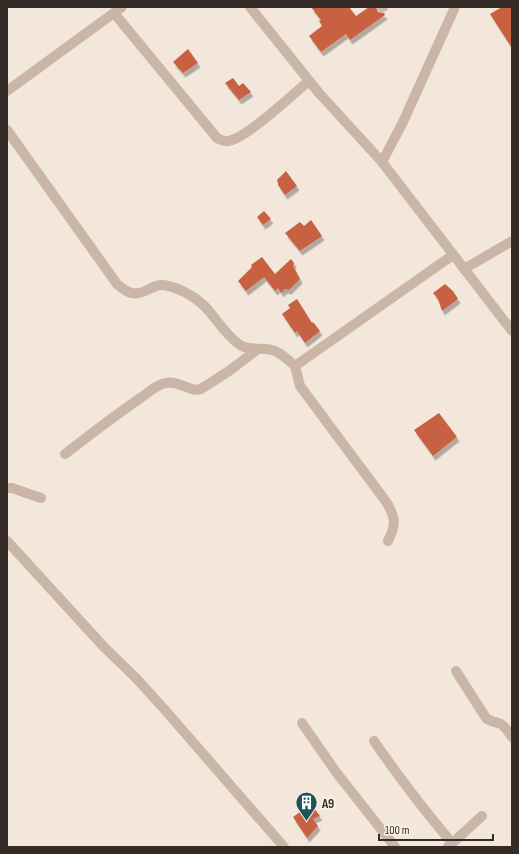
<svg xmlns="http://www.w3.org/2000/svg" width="519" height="854" font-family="'Sofia Sans Condensed',sans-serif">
<defs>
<filter id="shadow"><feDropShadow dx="2.5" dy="4.5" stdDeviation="0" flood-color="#0004"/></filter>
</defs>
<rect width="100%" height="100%" fill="#f2e7da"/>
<g fill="#c86143" filter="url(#shadow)">
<path d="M311,7H349L356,16L369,7H376L378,12L384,13L385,15L350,40L346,34L321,52L309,36L322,26L319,21L321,20Z"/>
<path d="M502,7H512V48L490,14Z"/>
<path d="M188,49L198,63L183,73L173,62Z"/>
<path d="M233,78L239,86L243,83L251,92L239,100L225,83Z"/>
<path d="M286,171L297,186L285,195L278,185V183L277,180Z"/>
<path d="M264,211L271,219L263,225L257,217Z"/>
<path d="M311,220L322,236L300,251L285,233L300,222L304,226Z"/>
<path d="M262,257L275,274L291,259L294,263L293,266L300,279L289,290L285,289L281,293L278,288L275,291L264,277L246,291L238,281L252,267L251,265Z"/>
<path d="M445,284L453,291L458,299L442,311L438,299L433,293Z"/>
<path d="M297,299L312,323L313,322L320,331L305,343L297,331L295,333L282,314L290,308L288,305Z"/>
<path d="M439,413L457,437L433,456L414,430Z"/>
<path d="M311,804L320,816L313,819L318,826L307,838L293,817Z"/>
</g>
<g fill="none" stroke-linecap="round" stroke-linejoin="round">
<g stroke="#cab6a6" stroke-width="10">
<path d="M250,7L319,93L382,162L512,331"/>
<path d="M382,7H383"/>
<path d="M114,13L217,138C221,140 224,142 228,141C246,139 293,94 309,81"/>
<path d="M7,91L122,7"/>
<path d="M7,130L117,284C142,307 148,280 168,286C182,289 199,299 209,311C219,323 227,336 240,345C248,350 257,348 267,349C278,350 287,359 295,366"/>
<path d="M382,162L403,122L455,7"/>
<path d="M464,269L512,241"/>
<path d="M65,454C90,435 115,415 142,397C149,392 157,384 166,383C179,380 191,393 201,389L229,371L258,349"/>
<path d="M7,488H12L41,498"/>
<path d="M7,541L104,647L136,678L165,710L284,847"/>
<path d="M388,541C396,525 396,519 387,503L300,386L295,366L453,255"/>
<path d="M456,671L486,718C491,722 496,722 501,724C506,727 509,733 512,737"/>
<path d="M302,723L336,772L395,847"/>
<path d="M374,741C398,776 424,810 452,843"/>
<path d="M448,847L482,816"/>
</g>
</g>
<defs>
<symbol id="building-pin" viewBox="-11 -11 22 30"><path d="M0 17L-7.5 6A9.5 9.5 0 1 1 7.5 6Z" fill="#1c5558" stroke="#faf1e7"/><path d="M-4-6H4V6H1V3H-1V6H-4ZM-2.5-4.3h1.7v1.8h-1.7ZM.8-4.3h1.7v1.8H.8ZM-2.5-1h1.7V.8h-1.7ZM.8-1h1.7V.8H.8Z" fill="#fff"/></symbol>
</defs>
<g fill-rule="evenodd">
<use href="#building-pin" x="294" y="790" width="25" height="34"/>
</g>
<g text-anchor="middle" stroke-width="4" stroke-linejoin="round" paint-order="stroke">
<g font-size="13" font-weight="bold" fill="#362c27" stroke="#faf1e7" text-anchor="start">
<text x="322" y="808">A9</text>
</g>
</g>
<rect width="519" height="854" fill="none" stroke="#362c27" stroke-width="16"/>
<path d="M379 834v6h114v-6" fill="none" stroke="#362c27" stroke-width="2"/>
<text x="385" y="834" font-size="12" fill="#362c27" stroke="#faf1e7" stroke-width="3" paint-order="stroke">100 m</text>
</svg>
